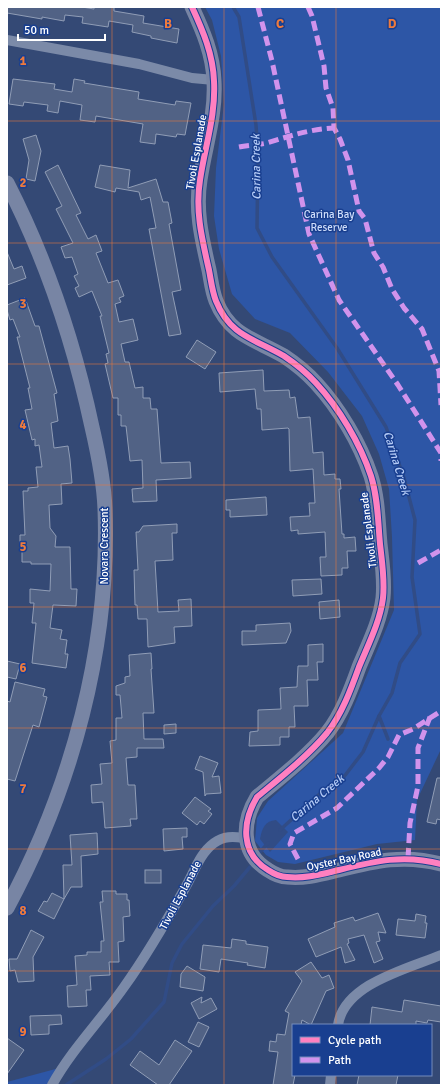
<svg xmlns="http://www.w3.org/2000/svg" width="448" height="1092" font-family="Signika,sans-serif">
<rect width="100%" height="100%" fill="#344975"/>
<g fill="#2d56a6">
<path d="M205,7H440L441,749L417,800L415,840L377,844L295,864L278,862L266,855L255,841L257,818L268,801L343,733L394,610L392,537L389,489L379,454L362,416L328,372L290,333L255,319L232,294L219,249L214,216L216,168L224,104L221,56L212,20Z"/>
<path d="M63,1067L52,1085H7V1082Z"/>
</g>
<path fill="#314c86" d="M276,820L288,832L270,852L260,839C262,828 265,821 276,820Z"/>
<g fill="none" stroke-linecap="round" stroke-linejoin="round">
<g stroke="#314c86" stroke-width="3.5">
<path d="M233,7L239,17L256,125L258,155L257,228L272,257L337,348L386,427L404,478L415,520L412,577L420,634L400,663L392,693L379,716L363,752L343,778L324,790L280,830"/>
<path d="M379,716L388,739"/>
<path d="M260,852L268,843"/>
<path d="M66,1085L106,1059L131,1039L164,1002L172,963L182,944L213,906L234,886L250,867"/>
</g>
</g>
<g fill="#516285" stroke="#909db6">
<path d="M7,7H82L94,9V7H114V11L144,16L143,23L179,29L177,43L151,38V36L132,32L133,25L109,21L108,27L82,23L83,17L65,15L64,21L42,17V19L7,13Z"/>
<path d="M13,79L55,84L54,89L72,92L74,79L85,81L84,83L139,92L138,99L175,105L176,101L191,103L185,135L177,134L176,137L156,134L155,144L140,142L143,124L96,116L95,122L80,120L82,105L60,101L58,113L47,111L48,105L24,102L23,106L9,104Z"/>
<path d="M36,135L41,151L35,181L26,179L29,160L23,139Z"/>
<path d="M58,165L81,213L76,215L88,239L96,235L102,251L96,253L108,283L118,280L124,296L119,298L121,302L115,304L119,322L133,319L138,340L121,344L125,362H129L135,388L143,387V398H150L151,409H157L161,463L190,462L191,478L156,480L157,501L133,502L132,489L143,488L142,460L130,461L126,426H121V415H118V398H113L105,364L108,363L106,354L109,353L100,316H102L92,291L79,297L75,288L79,286L74,276L78,274L72,257L65,258L61,247L73,243L56,209L62,206L45,172Z"/>
<path d="M100,165L130,170L128,188L156,179L163,202H168L172,223L169,224L181,290L172,292L181,334L169,336L149,229L156,228L150,197L141,200L139,192L116,188L115,192L95,187Z"/>
<path d="M7,252L14,269L22,266L26,278L7,285Z"/>
<path d="M25,298L35,326H39L57,393L54,394L58,421L51,423L54,448L68,446L70,459L72,483L61,484L62,504L49,505L50,528L56,536L55,547H70L71,589H77L76,606L53,605L50,628L62,630L60,639L67,640L65,654H68L66,668L32,663L36,623H32L34,603H30V589L50,591L51,564H31V562H22V544H20V535H25L23,491H28V488L38,487L36,467H42L39,445L35,446V439L32,440L25,410L32,409L28,388H30L17,337H20L13,319L10,320L7,310V305Z"/>
<path d="M197,340L216,352L205,369L186,357Z"/>
<path d="M263,370L264,391L289,390L290,398L295,397L298,418L310,417L313,453L323,452L324,475L335,474V479H340L341,489H339L342,534H344V538L355,537L356,551H347L348,568H342V575L321,576L320,557H326L325,532L298,534V530L291,531L290,517L310,516L309,503H315L313,469L290,471L289,429L288,428L262,430L261,409H257L255,389L220,392L219,373Z"/>
<path d="M266,497L267,515L230,517V510H226V500Z"/>
<path d="M177,524V533H172L173,560L155,561L158,612L179,611L178,600L191,599L192,626L174,627L175,643L148,647L147,619H138L137,605H135L134,570H138L136,532H139L143,526Z"/>
<path d="M321,579L322,594L293,596L292,580Z"/>
<path d="M339,600L340,617L320,619L319,602Z"/>
<path d="M290,623L291,631L286,643L242,645V631H256V625Z"/>
<path d="M323,644V662H317L318,680H307L308,706H294L295,727H289V737H280V745L249,746L250,732L258,731V710L281,709L280,688L297,687L298,666H308V645Z"/>
<path d="M151,653L152,669H151L154,713H143L144,739H163L164,748H137V757L126,758L128,785H135L137,819H130L131,826L105,828L103,802L92,803L91,785L102,784L100,764L112,763L110,741L116,740V718H122L120,695H116V686L125,683V677L130,676L129,655Z"/>
<path d="M7,661L20,664L16,679L7,677Z"/>
<path d="M15,682L45,689L43,696L47,697L39,727L33,725L15,781L7,779V701L10,702Z"/>
<path d="M176,724V733L164,734V725Z"/>
<path d="M200,756L218,763L212,777L219,776L221,793L206,794L205,796L203,772L195,769Z"/>
<path d="M437,778H441V820L437,819L436,824L427,822Z"/>
<path d="M195,797L211,809L208,811L212,814L204,824L200,821L197,825L182,813Z"/>
<path d="M187,828V837H182L183,849L164,851L163,829Z"/>
<path d="M97,833L98,854L81,856L82,887H71L64,899L63,865H72L70,835Z"/>
<rect x="145" y="870" width="16" height="13"/>
<path d="M102,891H116V894H127V900H129L130,916L123,917L124,941L118,942L119,962H109L110,975L90,976L91,990H86L87,1006L68,1007L67,986L77,985L75,956L87,955V952H101V941H104L100,902H103Z"/>
<path d="M52,893L64,899L54,919L38,911L44,901L47,902Z"/>
<path d="M378,913L386,933L378,932L380,941L376,942L383,959L374,963L364,935L348,939L349,943L347,944L355,960L345,963L341,947L316,957L308,939L335,927L334,923L353,917L355,921Z"/>
<path d="M416,914L426,916L425,923H427L425,938L396,935L398,919L415,921Z"/>
<path d="M31,930L44,937L33,957L34,981L18,982L15,970L10,971L9,959H17Z"/>
<path d="M232,939L246,941V944L268,947L265,968L247,965L248,963L221,959L219,972L200,969L203,945L231,948Z"/>
<path d="M311,962L322,978L329,975L334,988L326,991L311,1025L302,1020L301,1025H293V1075H295L293,1085H273L278,1052L269,1051L270,1041L276,1042L277,1034L285,1035L289,1013L285,1011L302,981L295,972Z"/>
<path d="M187,966L205,977L203,991L180,987L181,974Z"/>
<path d="M202,997L201,1003L211,998L217,1009L199,1019L191,1003Z"/>
<path d="M404,1000L441,1006V1022L428,1020L427,1023L416,1021V1025H370L372,1007L402,1012Z"/>
<path d="M61,1015L62,1024L49,1025V1034L31,1035L30,1016Z"/>
<path d="M198,1022L209,1027L199,1047L188,1042Z"/>
<path d="M7,1038L24,1050L7,1074Z"/>
<path d="M175,1040L192,1051L169,1085H158L130,1065L140,1051L159,1065Z"/>
<path d="M359,1075H398L396,1085H357Z"/>
</g>
<g fill="none" stroke-linecap="round" stroke-linejoin="round">
<g stroke="#7b8aa8" stroke-width="10">
<path d="M7,40L139,64L192,78L214,80"/>
<path d="M338,1025C344,984 407,969 441,955"/>
<path d="M52,1085C72,1049 101,1020 124,987C147,955 166,922 185,888C194,873 199,854 214,843C225,835 235,837 246,838"/>
<path d="M330,1085L331,1075"/>
</g>
<g stroke="#7885a4" stroke-width="15">
<path d="M192,7C203,31 213,54 214,81C216,115 205,146 200,180C195,211 202,239 209,270C211,280 212,291 216,301C230,336 255,339 284,356C296,364 306,372 316,383C339,408 360,443 371,476C378,498 378,522 380,544C382,562 385,580 383,598C380,622 368,645 359,667C351,689 342,714 327,733C308,756 280,778 257,797C242,822 240,853 268,870C274,874 280,877 287,877C305,879 322,874 339,870C375,861 404,854 441,864"/>
<path d="M7,183C46,259 74,343 92,427C98,453 104,482 105,509C110,647 72,787 7,908"/>
</g>
<g stroke="#d193ec" stroke-width="5" stroke-dasharray="10 5" stroke-linecap="butt">
<path d="M258,7L272,61L309,234L339,300L398,385L441,453"/>
<path d="M308,7L312,16L324,66L326,88L333,108L334,128L340,139L348,160L359,211L365,219L374,253L383,267L392,289L404,308L422,329L439,371L441,405"/>
<path d="M239,147C249,145 258,145 267,143C290,136 310,129 334,128"/>
<path d="M441,459V461"/>
<path d="M418,563L441,550"/>
<path d="M408,858L410,823L418,786V748L430,717"/>
<path d="M298,859L290,844L294,833L337,808L379,768L388,757L399,735L413,729L441,711"/>
</g>
<defs>
<path id="cycleway" d="M192,7C203,31 213,54 214,81C216,115 205,146 200,180C195,211 202,239 209,270C211,280 212,291 216,301C230,336 255,339 284,356C296,364 306,372 316,383C339,408 360,443 371,476C378,498 378,522 380,544C382,562 385,580 383,598C380,622 368,645 359,667C351,689 342,714 327,733C308,756 280,778 257,797C242,822 240,853 268,870C274,874 280,877 287,877C305,879 322,874 339,870C375,861 404,854 441,864"/>
</defs>
<use href="#cycleway" stroke="#193f90" stroke-width="8"/>
<use href="#cycleway" stroke="#ff80c0" stroke-width="6"/>
</g>
<path fill="none" stroke="#ed7a3d" stroke-width="1" stroke-opacity="0.55" d="M112,7V1085M224,7V1085M336,7V1025M7,121H441M7,243H441M7,364H441M7,485H441M7,607H441M7,728H441M7,849H441M7,971H441M336,1075V1085"/>
<g text-anchor="middle" stroke-width="3" stroke-linejoin="round" paint-order="stroke">
<g font-size="11" fill="#fff" stroke="#193f90">
<text transform="translate(196 152) rotate(-80)" y="4">Tivoli Esplanade</text>
<text transform="translate(368 530) rotate(-97)" y="4">Tivoli Esplanade</text>
<text transform="translate(104 546) rotate(-90)" y="4">Novara Crescent</text>
<text transform="translate(344 859) rotate(-12)" y="4">Oyster Bay Road</text>
<text transform="translate(180 895) rotate(-62)" y="4">Tivoli Esplanade</text>
</g>
<g font-size="11" fill="#ceddfa" stroke="#193f90">
<text x="329" y="218">Carina Bay<tspan x="329" dy="13">Reserve</tspan></text>
</g>
<g font-size="12" font-style="italic" fill="#b3caf6" stroke="#193f90">
<text transform="translate(256 167) rotate(-91)" y="4">Carina Creek</text>
<text transform="translate(397 463) rotate(73)" y="4">Carina Creek</text>
<text transform="translate(317 798) rotate(-40)" y="4">Carina Creek</text>
</g>
</g>
<g font-size="13" text-anchor="middle" font-weight="bold" fill="#ed7a3d" stroke="#193f90" stroke-width="3" stroke-linejoin="round" paint-order="stroke">
<text x="168" y="28">B</text>
<text x="280" y="28">C</text>
<text x="392" y="28">D</text>
<text x="23" y="65">1</text>
<text x="23" y="187">2</text>
<text x="23" y="308">3</text>
<text x="23" y="429">4</text>
<text x="23" y="551">5</text>
<text x="23" y="672">6</text>
<text x="23" y="793">7</text>
<text x="23" y="915">8</text>
<text x="23" y="1036">9</text>
</g>
<rect width="448" height="1092" fill="none" stroke="#ffffff" stroke-width="16"/>
<rect x="292" y="1024" width="140" height="52" fill="#193f90" stroke="#758cbc"/>
<rect x="300" y="1037" width="20" height="6" fill="#ff80c0" stroke="#758cbc"/>
<text x="328" y="1044" font-size="12" fill="#ffffff">Cycle path</text>
<rect x="300" y="1057" width="20" height="6" fill="#d193ec" stroke="#758cbc"/>
<text x="328" y="1064" font-size="12" fill="#ffffff">Path</text>
<path d="M18 34v6h87v-6" fill="none" stroke="#ffffff" stroke-width="2"/>
<text x="24" y="34" font-size="12" fill="#ffffff" stroke="#193f90" stroke-width="3" paint-order="stroke">50 m</text>
</svg>
